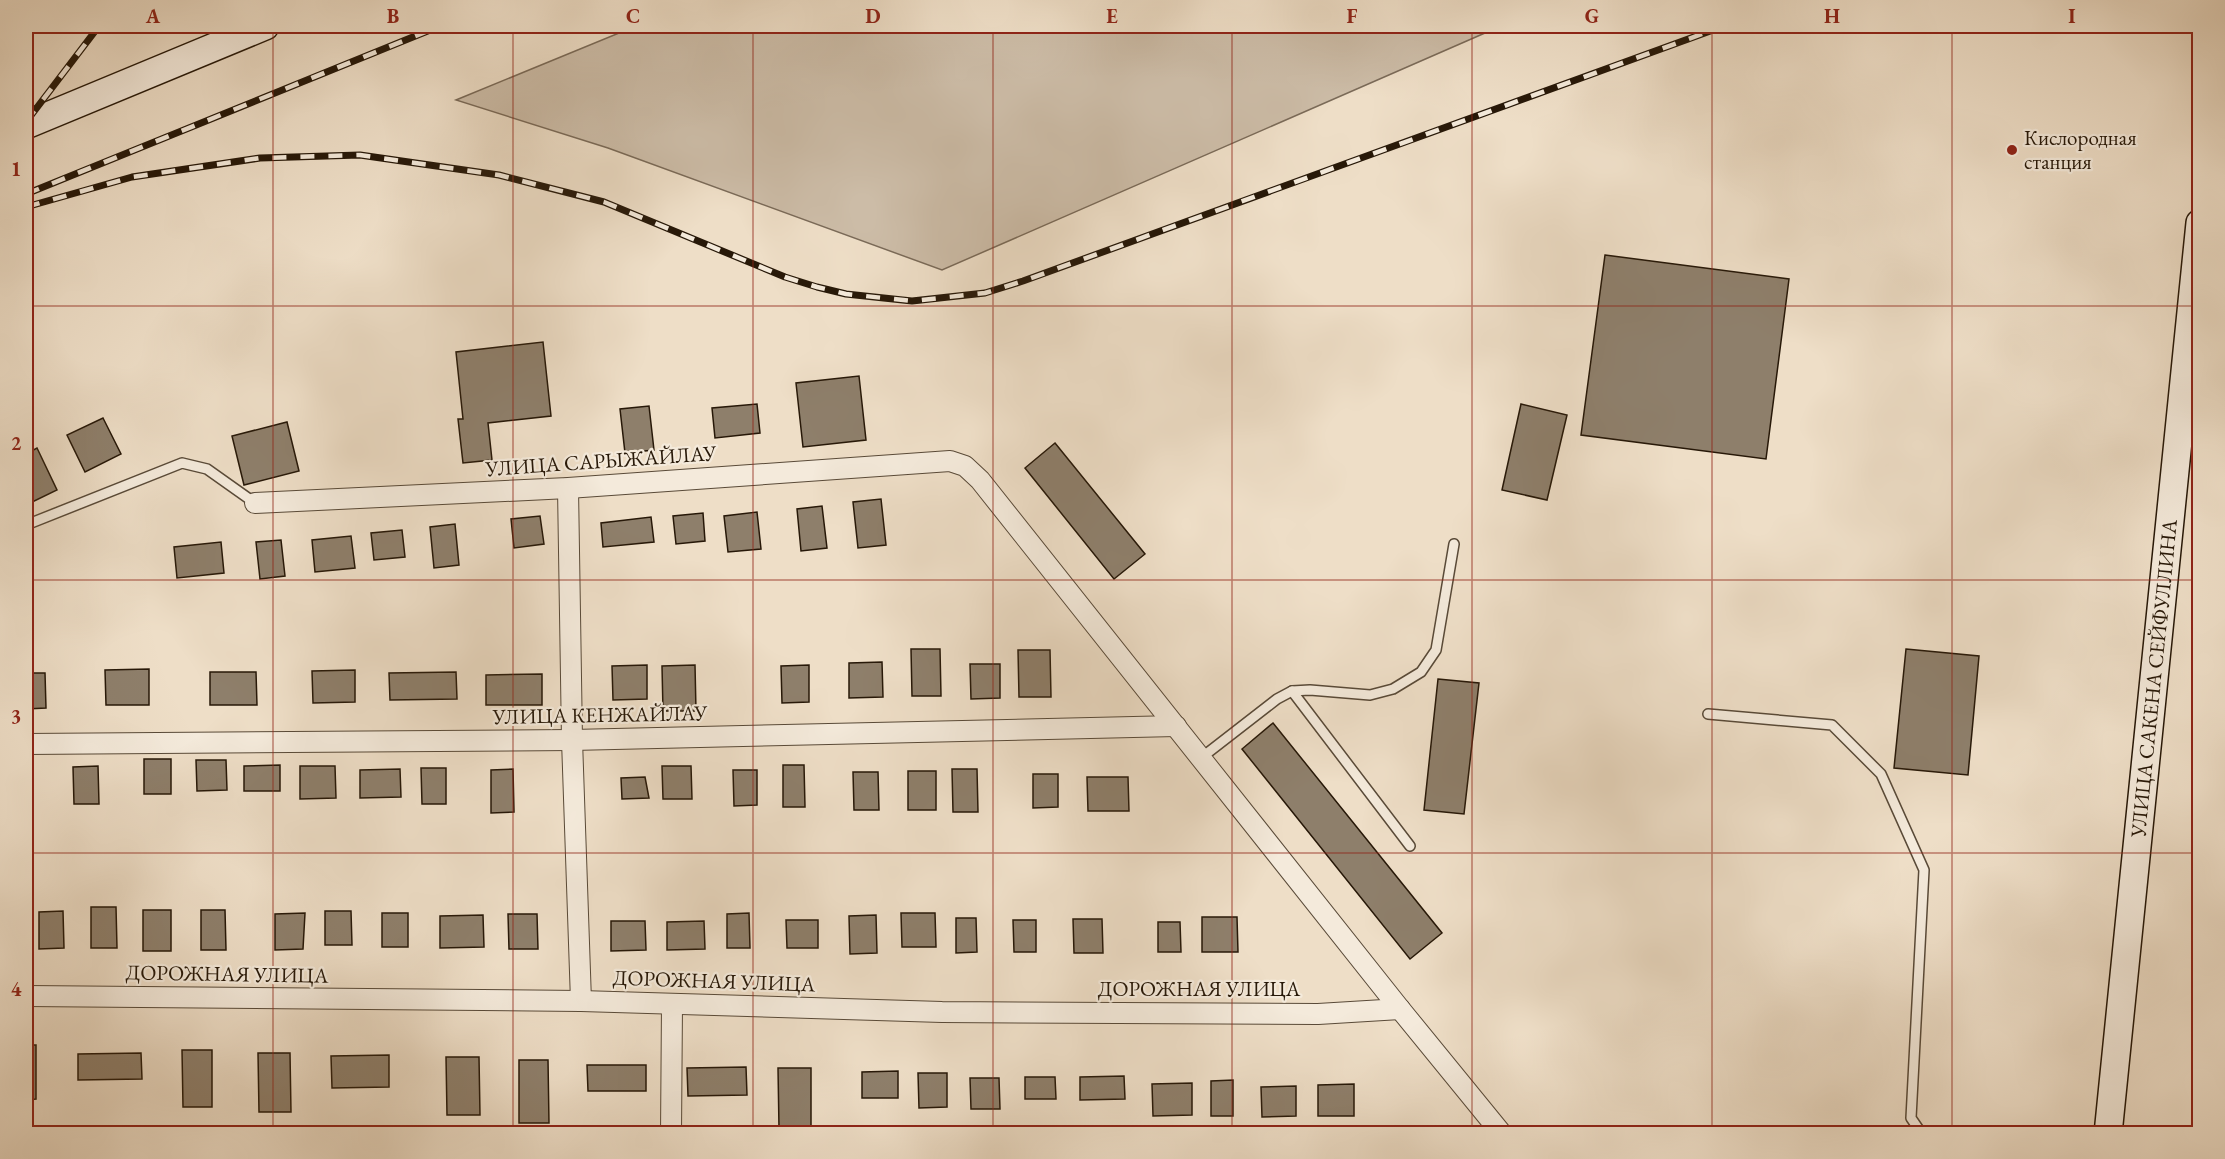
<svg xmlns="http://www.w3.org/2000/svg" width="2225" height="1159" font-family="'EB Garamond',serif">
<rect width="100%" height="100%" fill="#eedec7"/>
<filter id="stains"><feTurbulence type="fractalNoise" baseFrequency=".00333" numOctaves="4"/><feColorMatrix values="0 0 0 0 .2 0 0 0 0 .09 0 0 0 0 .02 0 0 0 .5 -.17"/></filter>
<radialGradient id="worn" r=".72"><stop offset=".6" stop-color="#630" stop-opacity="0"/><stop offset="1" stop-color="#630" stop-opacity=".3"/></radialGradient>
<path fill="#ccbca7" stroke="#7a6a58" stroke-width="1.5" d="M636,26H1501L942,270L608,148L456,100Z"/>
<g fill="#8e7f6b" stroke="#271808" stroke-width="1.5">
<path d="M1605,255L1789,279L1766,459L1581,435Z"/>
<path d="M543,342L551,416L488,423L492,460L463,463L458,419H463L456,352Z"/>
<path d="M859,376L866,440L803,447L796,383Z"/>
<path d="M757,404L760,433L715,438L712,408Z"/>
<path d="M1521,404L1567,415L1547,500L1502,490Z"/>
<path d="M649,406L654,450L625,453L620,409Z"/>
<path d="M103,418L121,454L85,472L67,435Z"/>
<path d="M287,422L299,471L244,485L232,436Z"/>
<path d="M1055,443L1145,554L1114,579L1025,468Z"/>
<path d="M37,448L57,490L26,505V454Z"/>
<path d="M881,499L886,545L858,548L853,502Z"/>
<path d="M822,506L827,548L801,551L797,509Z"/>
<path d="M757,512L761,549L728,552L724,516Z"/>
<path d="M703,513L705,541L676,544L673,516Z"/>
<path d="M540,516L544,544L514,548L511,519Z"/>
<path d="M651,517L654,542L603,547L601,523Z"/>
<path d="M455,524L459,565L434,568L430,527Z"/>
<path d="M402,530L405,557L374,560L371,533Z"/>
<path d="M351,536L355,568L315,572L312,540Z"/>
<path d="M281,540L285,576L260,579L256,542Z"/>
<path d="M221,542L224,573L177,578L174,547Z"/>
<path d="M911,649H940L941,696H912Z"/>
<path d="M1906,649L1979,656L1968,775L1894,768Z"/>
<path d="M1018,650H1050L1051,697H1019Z"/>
<path d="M882,662L883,697L849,698V663Z"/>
<path d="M970,664H1000V698L971,699Z"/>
<path d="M647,665V699L613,700L612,666Z"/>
<path d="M695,665L696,711H663L662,666Z"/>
<path d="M809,665V702L782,703L781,666Z"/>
<path d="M149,669V705H106L105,670Z"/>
<path d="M355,670V702L313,703L312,671Z"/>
<path d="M210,672H256L257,705H210Z"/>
<path d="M456,672L457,699L390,700L389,673Z"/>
<path d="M26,673H45L46,708L26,709Z"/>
<path d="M542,674V705H486V675Z"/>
<path d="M1438,679L1479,683L1464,814L1424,810Z"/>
<path d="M1273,723L1442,933L1410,959L1242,749Z"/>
<rect x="144" y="759" width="27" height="35"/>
<path d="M196,760H226L227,790L197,791Z"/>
<path d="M26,765H29L30,802H26Z"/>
<path d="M280,765V791H244V766Z"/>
<path d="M783,765H804L805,807H783Z"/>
<path d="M98,766L99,804H74L73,767Z"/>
<path d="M300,766H335L336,798L300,799Z"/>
<path d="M662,766H691L692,799H663Z"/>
<path d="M421,768H446V804H422Z"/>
<path d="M400,769L401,797L360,798V770Z"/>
<path d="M513,769L514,812L491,813V770Z"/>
<path d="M952,769H977L978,812H953Z"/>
<path d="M733,770H757V805L734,806Z"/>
<rect x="908" y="771" width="28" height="39"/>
<path d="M853,772H878L879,810H854Z"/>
<path d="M1033,774H1058V807L1033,808Z"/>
<path d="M645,777L649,798L622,799L621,778Z"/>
<path d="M1087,777H1128L1129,811H1088Z"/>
<path d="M91,907H116L117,948H91Z"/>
<rect x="143" y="910" width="28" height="41"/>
<path d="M201,910H225L226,950H201Z"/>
<path d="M63,911L64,948L39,949V912Z"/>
<path d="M325,911H351L352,945H325Z"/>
<path d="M305,913L303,949L275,950V914Z"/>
<rect x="382" y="913" width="26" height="34"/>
<path d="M749,913L750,948H727V914Z"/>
<path d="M901,913H935L936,947H902Z"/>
<path d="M508,914H537L538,949H509Z"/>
<path d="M483,915L484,947L440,948V916Z"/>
<path d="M876,915L877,953L850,954L849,916Z"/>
<path d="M1202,917H1237L1238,952H1202Z"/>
<path d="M956,918H976L977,952L956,953Z"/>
<path d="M1073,919H1102L1103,953H1074Z"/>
<path d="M786,920H818V948H787Z"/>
<path d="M1013,920H1036V952H1014Z"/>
<path d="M611,921H645L646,950L611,951Z"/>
<path d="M704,921L705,949L667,950V922Z"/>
<path d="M1158,922H1180L1181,952H1158Z"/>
<path d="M26,1045H36V1099L26,1100Z"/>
<path d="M182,1050H212V1107H183Z"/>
<path d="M141,1053L142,1079L78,1080V1054Z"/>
<path d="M258,1053H290L291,1112H259Z"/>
<path d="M389,1055V1087L332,1088L331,1056Z"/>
<path d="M446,1057H479L480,1115H447Z"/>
<path d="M519,1060H548L549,1123H519Z"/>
<path d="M587,1065H646V1091H588Z"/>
<path d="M746,1067L747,1095L688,1096L687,1068Z"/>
<path d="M778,1068H811V1128H779Z"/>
<path d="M898,1071V1098H862V1072Z"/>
<path d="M918,1073H947V1107L919,1108Z"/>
<path d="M1124,1076L1125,1099L1080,1100V1077Z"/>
<path d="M1025,1077H1055L1056,1099H1025Z"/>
<path d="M970,1078H999L1000,1109H971Z"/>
<path d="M1233,1080V1116H1211V1081Z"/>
<path d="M1192,1083V1115L1153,1116L1152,1084Z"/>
<path d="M1354,1084V1116H1318V1085Z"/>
<path d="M1296,1086V1116L1262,1117L1261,1087Z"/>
</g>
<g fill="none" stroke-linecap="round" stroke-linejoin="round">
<defs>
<g id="lane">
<path d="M26,525L182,463L207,469L255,503"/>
<path d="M1292,691L1410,846"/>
<path d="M1708,714L1832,725L1881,774L1924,870L1911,1118L1922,1134"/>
<path d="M1201,758L1277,699L1292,691L1310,690L1370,695L1393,689L1421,672L1436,650L1454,544"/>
</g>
<g id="street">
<path d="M568,488L572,740L581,1001"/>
<path d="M255,503L568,488L950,461L965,466L980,480L1400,1009L1502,1134"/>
<path d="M26,744L572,740L1176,726"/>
<path d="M26,996L581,1001L942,1012L1318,1014L1400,1009"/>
<path d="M671,1134L672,1004"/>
</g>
<g id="secondary">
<path d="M26,125L265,26"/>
<path id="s1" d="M2108,1134L2200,223"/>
</g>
</defs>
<use href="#lane" stroke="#594a38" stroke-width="12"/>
<use href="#street" stroke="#594a38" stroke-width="22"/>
<use href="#secondary" stroke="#271808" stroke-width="30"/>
<use href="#lane" stroke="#f4eadb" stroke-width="9"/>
<use href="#street" stroke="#f4eadb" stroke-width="20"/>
<use href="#secondary" stroke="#f4eadb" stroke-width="27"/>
<defs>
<g id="rail">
<path d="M26,122L99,26"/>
<path d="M26,194L440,26"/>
<path d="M26,207L132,177L260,158L360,155L499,175L604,202L785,277L817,287L846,294L912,301L985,293L1023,281L1724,26"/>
</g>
</defs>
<use href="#rail" stroke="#271808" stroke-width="7"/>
<use href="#rail" stroke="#f4eadb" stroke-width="4.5" stroke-dasharray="14" stroke-linecap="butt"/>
</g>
<path fill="none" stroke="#8f2418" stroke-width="1.5" stroke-opacity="0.55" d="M273,26V1134M513,26V1134M753,26V1134M993,26V1134M1232,26V1134M1472,26V1134M1712,26V1134M1952,26V1134M26,306H2200M26,580H2200M26,853H2200"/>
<circle fill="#8f2418" stroke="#f4eadb" stroke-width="2" cx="2012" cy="150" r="6"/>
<g text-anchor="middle" stroke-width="4.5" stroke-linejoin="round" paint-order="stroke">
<g font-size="21" fill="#271808" stroke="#f4eadb" text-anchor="start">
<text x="2024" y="145">Кислородная<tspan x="2024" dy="24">станция</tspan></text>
</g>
<g font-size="21" fill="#271808" stroke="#f4eadb">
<text transform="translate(601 461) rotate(-4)" y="7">УЛИЦА САРЫЖАЙЛАУ</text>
<text dy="7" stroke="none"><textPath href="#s1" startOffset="458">УЛИЦА САКЕНА СЕЙФУЛЛИНА</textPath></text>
<text transform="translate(600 715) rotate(-1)" y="7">УЛИЦА КЕНЖАЙЛАУ</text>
<text transform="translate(227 974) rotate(1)" y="7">ДОРОЖНАЯ УЛИЦА</text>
<text transform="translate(714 981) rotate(2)" y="7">ДОРОЖНАЯ УЛИЦА</text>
<text x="1199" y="996">ДОРОЖНАЯ УЛИЦА</text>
</g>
</g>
<rect width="2225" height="1159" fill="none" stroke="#eedec7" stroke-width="66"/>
<rect x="33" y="33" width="2159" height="1093" fill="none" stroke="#8f2418" stroke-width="2"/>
<g font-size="20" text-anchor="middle" font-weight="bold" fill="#8f2418">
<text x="153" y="23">A</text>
<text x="393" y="23">B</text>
<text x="633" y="23">C</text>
<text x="873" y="23">D</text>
<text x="1112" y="23">E</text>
<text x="1352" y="23">F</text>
<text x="1592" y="23">G</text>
<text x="1832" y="23">H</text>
<text x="2072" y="23">I</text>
<text x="16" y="176">1</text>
<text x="16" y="450">2</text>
<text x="16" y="723">3</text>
<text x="16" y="996">4</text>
</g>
<rect width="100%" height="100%" filter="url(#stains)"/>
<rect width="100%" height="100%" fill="url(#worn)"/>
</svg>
